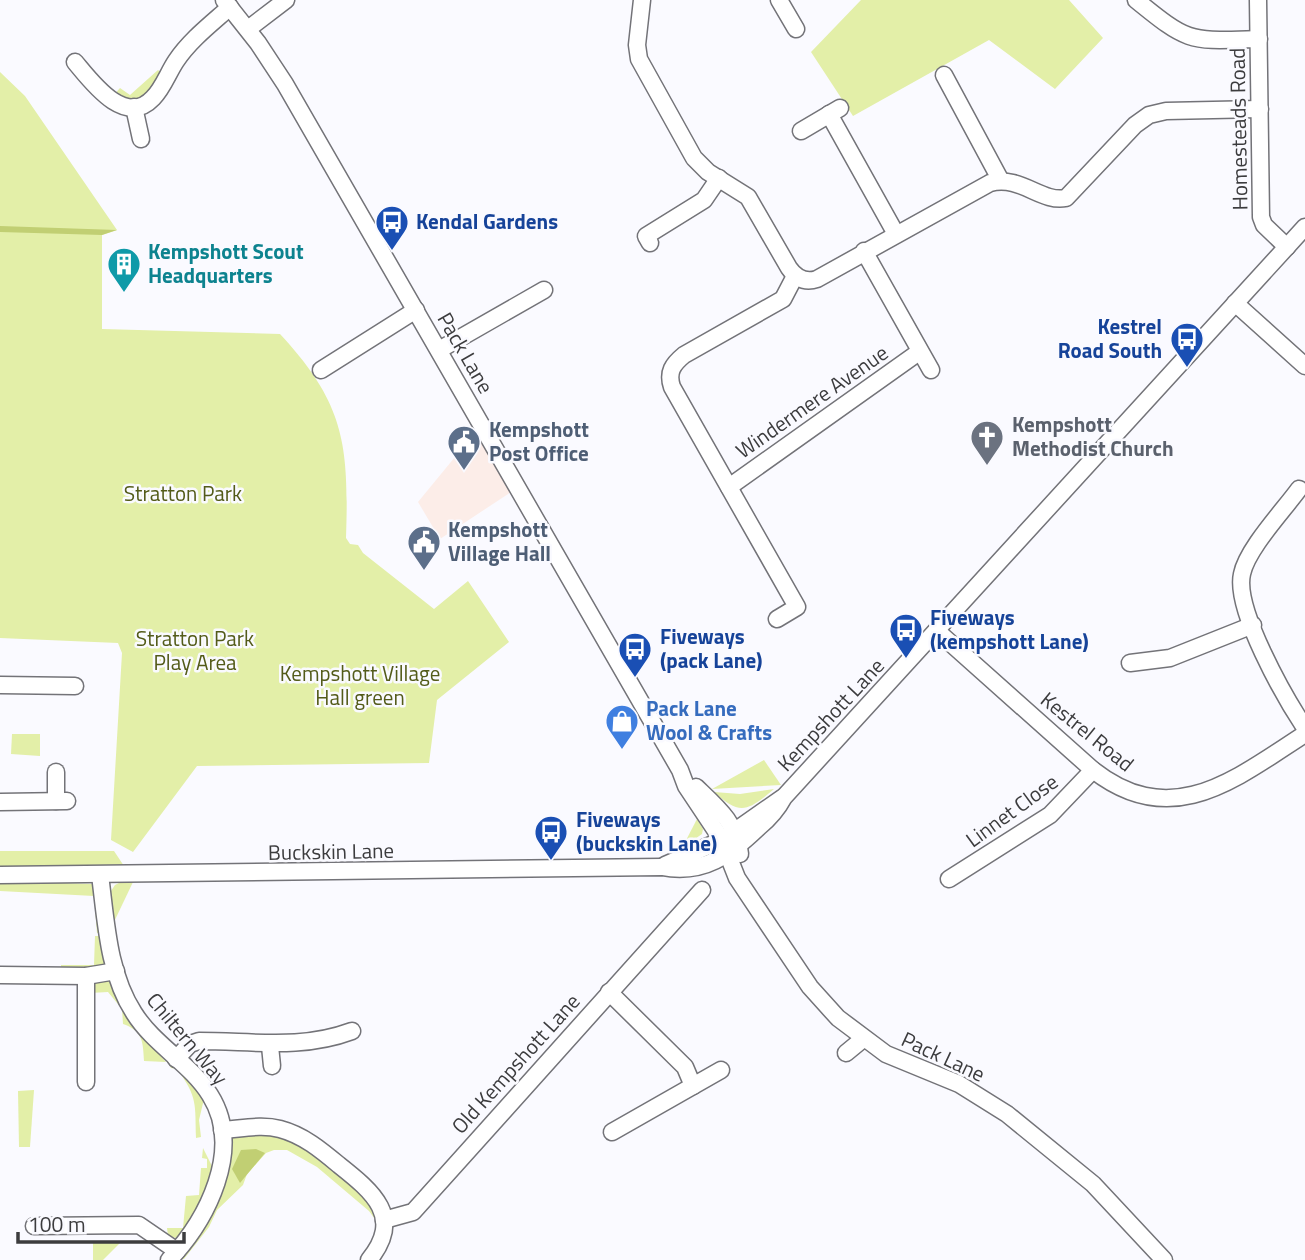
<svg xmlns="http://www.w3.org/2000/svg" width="1305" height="1260" font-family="'Titillium Web',sans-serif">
<rect width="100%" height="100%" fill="#fafaff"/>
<path fill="#fcede8" d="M478,429L514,490L440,539L418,502Z"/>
<g fill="#e3efa8">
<path d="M861,0H1069L1103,38L1055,89L989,40L853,116L811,52Z"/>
<path d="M158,70L165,76L137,104L112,97L120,88L130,95Z"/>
<path d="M0,72L25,96L117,230L102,235V329L280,334C345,404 349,445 346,538L350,544L358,545L363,553L434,609L468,581L509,642L437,700L429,763L197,766L133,852L111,840L122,653L118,643L0,638Z"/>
<path d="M12,734H40V756L11,754Z"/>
<path d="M764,760L781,785L712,789Z"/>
<path d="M774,789C748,811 740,816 714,792L740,794Z"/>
<path d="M697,819L703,829L702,834L682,848Z"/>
<path d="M0,851H114L124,866L0,868Z"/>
<path d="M0,881L93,884L102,932L97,933L94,896L0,891Z"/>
<path d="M123,881L133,882L113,924L109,894L115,885Z"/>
<path d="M95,936H102L106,960L102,968L61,969V965H94Z"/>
<path d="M97,980H110L158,1048L156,1051L166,1062L144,1061C143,1042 143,1031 123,1024L122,1009L108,992L90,993Z"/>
<path d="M173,1063L204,1099L199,1120L201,1137L196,1138C195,1105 198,1097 177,1069L171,1068L169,1064Z"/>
<path d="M34,1090L30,1147H19L18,1091Z"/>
<path d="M258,1131L296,1140L371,1201L377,1222L369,1211L317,1167L287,1150H274L266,1153L247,1174L243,1185L217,1210L209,1227L184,1259L179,1260L232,1137Z"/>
<path d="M203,1148L212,1166L209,1190L180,1239L168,1236L167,1228H183L186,1196L199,1195L201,1168H207V1159L202,1158Z"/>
<path d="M103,1241L121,1242L103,1260H93V1243Z"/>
</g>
<g fill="#c1cf73">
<path d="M0,226L117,230L102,235L0,232Z"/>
<path d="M256,1149L265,1153L240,1183L232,1169L241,1150Z"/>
</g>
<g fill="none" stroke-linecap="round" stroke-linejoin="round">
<defs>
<g id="minor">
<path d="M224,0L258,43L285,84L680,770L686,786L722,840L737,878L810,987L838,1018L886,1054L959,1084L1007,1114L1093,1184L1164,1260"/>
<path d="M642,0L637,45L639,59L694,158L708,172L748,197L789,268C796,278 805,283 817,279L990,183C1021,175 1041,203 1066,198L1135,125L1149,115L1166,111L1260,109"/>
<path d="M779,0L796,29"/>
<path d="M1136,0C1190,44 1189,41 1259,39"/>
<path d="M1258,0L1261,217L1264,225L1287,247"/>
<path d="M248,29L286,0"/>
<path d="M75,62C91,81 125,128 153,98C163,88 168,73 176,61C190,40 211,24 230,7"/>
<path d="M944,75L1001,181"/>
<path d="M134,107L141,139"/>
<path d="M829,114L896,234"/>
<path d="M801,131L840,108"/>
<path d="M650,243L646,236L704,200L719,178"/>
<path d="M864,251L931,370"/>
<path d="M1235,303L1305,366"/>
<path d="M439,350L544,290"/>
<path d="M321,370L416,310"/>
<path d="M729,487L919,352"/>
<path d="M1299,489C1283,511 1247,549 1242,574C1234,609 1285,698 1305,728"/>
<path d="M777,619L797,607L672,387C667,372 673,364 684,355L783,299L795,276"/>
<path d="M937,631L1093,770C1172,832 1235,779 1305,734"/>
<path d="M1130,663L1170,658L1253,625"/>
<path d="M0,685L75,686"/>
<path d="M696,787C717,807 737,823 740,854"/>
<path d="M56,801V772"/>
<path d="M0,802L67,801"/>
<path d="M665,865L722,840L782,798"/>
<path d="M0,875L662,867C704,875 730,855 759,827C770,818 777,810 784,797L1305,227"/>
<path d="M100,875C106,921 108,973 134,1013C154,1045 191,1064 210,1095C244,1149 207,1220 169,1260"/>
<path d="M949,879L1050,815L1093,770"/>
<path d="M0,975L86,976L116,971"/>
<path d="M609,992L685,1067L693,1086"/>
<path d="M270,1046L272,1066"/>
<path d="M846,1053L863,1039"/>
<path d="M176,1059L190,1044L199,1041C253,1041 301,1050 352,1031"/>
<path d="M86,1082V976"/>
<path d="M222,1130C241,1129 261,1124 280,1129C303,1135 321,1150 339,1165C373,1192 404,1217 369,1260"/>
<path d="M612,1132L721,1070"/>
<path d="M384,1220L413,1212L702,890"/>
<path d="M34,1226L139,1225L177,1251"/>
</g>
</defs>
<use href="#minor" stroke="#737378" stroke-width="19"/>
<use href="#minor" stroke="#fff" stroke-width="16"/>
</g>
<defs>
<symbol id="bus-pin" viewBox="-11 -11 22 30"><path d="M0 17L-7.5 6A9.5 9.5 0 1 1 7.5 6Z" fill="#1a4fb4" stroke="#fafaff"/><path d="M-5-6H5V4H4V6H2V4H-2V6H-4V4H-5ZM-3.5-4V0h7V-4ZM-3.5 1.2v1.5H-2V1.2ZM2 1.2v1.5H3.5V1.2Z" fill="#fff"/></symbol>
<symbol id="building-pin" viewBox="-11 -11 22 30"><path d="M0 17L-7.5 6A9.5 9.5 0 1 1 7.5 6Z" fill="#0f9aa8" stroke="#fafaff"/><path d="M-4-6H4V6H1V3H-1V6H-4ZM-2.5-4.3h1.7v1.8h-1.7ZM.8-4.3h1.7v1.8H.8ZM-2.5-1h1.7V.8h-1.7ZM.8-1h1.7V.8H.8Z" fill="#fff"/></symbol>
<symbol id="church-pin" viewBox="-11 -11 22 30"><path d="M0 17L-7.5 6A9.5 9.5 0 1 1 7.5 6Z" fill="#6b7280" stroke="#fafaff"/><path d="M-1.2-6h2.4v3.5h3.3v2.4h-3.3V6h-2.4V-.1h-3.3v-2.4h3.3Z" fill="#fff"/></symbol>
<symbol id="civic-pin" viewBox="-11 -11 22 30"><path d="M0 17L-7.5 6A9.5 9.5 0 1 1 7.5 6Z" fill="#5c6f8a" stroke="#fafaff"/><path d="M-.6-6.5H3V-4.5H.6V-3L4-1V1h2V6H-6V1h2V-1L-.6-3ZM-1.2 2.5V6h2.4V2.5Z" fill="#fff"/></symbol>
<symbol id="shop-pin" viewBox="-11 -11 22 30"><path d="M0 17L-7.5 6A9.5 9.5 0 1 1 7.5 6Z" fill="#3f7fe0" stroke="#fafaff"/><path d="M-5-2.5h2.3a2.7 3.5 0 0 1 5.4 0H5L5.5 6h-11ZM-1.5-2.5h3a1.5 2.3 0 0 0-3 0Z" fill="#fff"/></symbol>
</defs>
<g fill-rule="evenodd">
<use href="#bus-pin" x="373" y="203" width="38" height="52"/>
<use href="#building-pin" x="105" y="245" width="38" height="52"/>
<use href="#bus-pin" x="1168" y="320" width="38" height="52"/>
<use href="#church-pin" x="968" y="418" width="38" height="52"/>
<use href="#civic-pin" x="445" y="423" width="38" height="52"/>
<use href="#civic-pin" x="405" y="523" width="38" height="52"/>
<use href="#bus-pin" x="887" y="611" width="38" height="52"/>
<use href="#bus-pin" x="616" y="630" width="38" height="52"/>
<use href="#shop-pin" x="603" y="702" width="38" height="52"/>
<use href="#bus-pin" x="532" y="813" width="38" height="52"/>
</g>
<g text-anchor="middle" stroke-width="5" stroke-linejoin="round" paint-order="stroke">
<g font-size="21" fill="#3c3c3e" stroke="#fafaff">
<text transform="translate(1239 129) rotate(-91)" y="7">Homesteads Road</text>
<text transform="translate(465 353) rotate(60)" y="7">Pack Lane</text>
<text transform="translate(812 402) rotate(-35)" y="7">Windermere Avenue</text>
<text transform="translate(831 715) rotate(-47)" y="7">Kempshott Lane</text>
<text transform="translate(1087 732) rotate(39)" y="7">Kestrel Road</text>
<text transform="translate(1012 811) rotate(-36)" y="7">Linnet Close</text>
<text transform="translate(331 852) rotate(-1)" y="7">Buckskin Lane</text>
<text transform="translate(187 1039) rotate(50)" y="7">Chiltern Way</text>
<text transform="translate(943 1057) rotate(25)" y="7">Pack Lane</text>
<text transform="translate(516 1064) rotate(-48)" y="7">Old Kempshott Lane</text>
</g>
<g font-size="21" font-weight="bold" fill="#164399" stroke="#fafaff" text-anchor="start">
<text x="416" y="229">Kendal Gardens</text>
<text x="1162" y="334" text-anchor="end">Kestrel<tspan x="1162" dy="24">Road South</tspan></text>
<text x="930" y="625">Fiveways<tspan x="930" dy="24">(kempshott Lane)</tspan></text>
<text x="660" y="644">Fiveways<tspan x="660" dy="24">(pack Lane)</tspan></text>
<text x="576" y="827">Fiveways<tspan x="576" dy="24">(buckskin Lane)</tspan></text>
</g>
<g font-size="21" font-weight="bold" fill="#0d838f" stroke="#fafaff" text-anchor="start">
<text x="148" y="259">Kempshott Scout<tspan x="148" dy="24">Headquarters</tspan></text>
</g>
<g font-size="21" font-weight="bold" fill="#5b616d" stroke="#fafaff" text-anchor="start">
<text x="1012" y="432">Kempshott<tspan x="1012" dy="24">Methodist Church</tspan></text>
</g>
<g font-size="21" font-weight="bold" fill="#4e5e75" stroke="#fafaff" text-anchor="start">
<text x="489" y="437">Kempshott<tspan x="489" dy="24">Post Office</tspan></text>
<text x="448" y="537">Kempshott<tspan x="448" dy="24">Village Hall</tspan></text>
</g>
<g font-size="21" fill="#535b19" stroke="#fafaff">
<text x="183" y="501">Stratton Park</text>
<text x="195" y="646">Stratton Park<tspan x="195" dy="24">Play Area</tspan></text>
<text x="360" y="681">Kempshott Village<tspan x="360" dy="24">Hall green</tspan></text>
</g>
<g font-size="21" font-weight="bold" fill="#366cbe" stroke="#fafaff" text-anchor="start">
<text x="646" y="716">Pack Lane<tspan x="646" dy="24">Wool &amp; Crafts</tspan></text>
</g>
</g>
<path d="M18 1232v10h166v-10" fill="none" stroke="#3c3c3e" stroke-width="3.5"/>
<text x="28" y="1232" font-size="21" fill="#3c3c3e" stroke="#fafaff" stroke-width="5" paint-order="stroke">100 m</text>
</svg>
